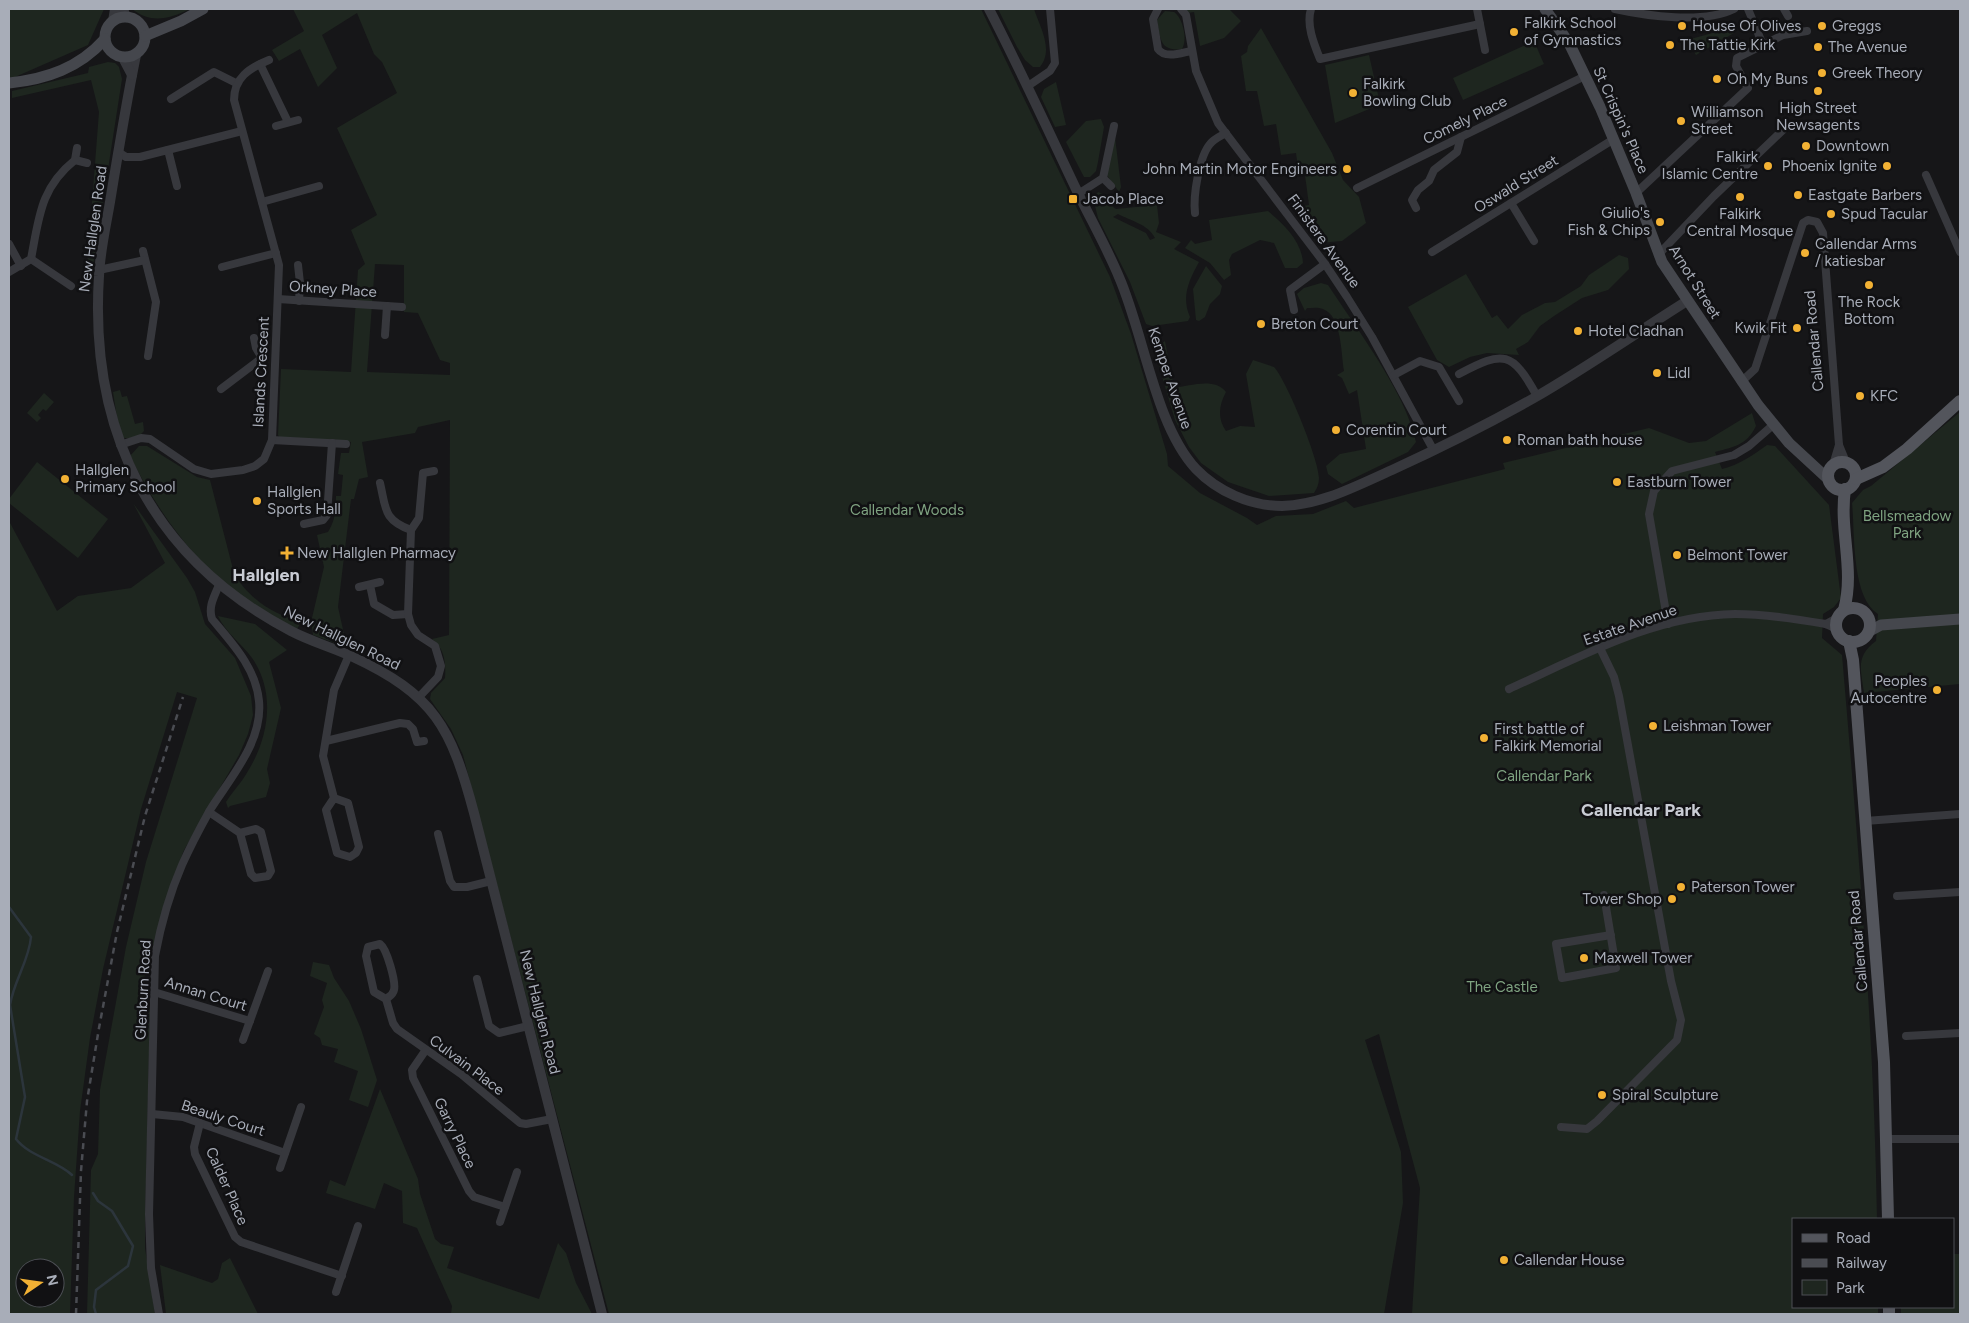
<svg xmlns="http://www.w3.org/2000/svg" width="1969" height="1323" font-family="Figtree,sans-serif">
<rect width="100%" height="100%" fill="#161618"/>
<g fill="#1e261f" fill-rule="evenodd">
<path d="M9,9H104L88,45L15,77H9Z"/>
<path d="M132,9H190C169,19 151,24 132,9Z"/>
<path d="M293,9H981L1110,277L1131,334L1167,454L1168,466L1200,493L1247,518L1257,525L1276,516L1313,514L1346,501L1354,508L1505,469L1503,463L1649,428L1689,443L1706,441L1752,413L1756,426C1747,445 1734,447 1715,452L1722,469C1739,465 1753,455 1767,445L1775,446L1829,505L1841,598L1834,607L1823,614L1822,638L1842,655C1858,843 1874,1030 1877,1219H1793V1307H1878V1314H1412L1420,1188L1379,1034L1365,1040L1401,1152L1403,1203L1384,1314H609L463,755L451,729L430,699L431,693L445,678C446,663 445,649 432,639L449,635L450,420L418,427L415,433L362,442L368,477L359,479L354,499H351L338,607L344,634L367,648L343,646L313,635L311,622L324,567L317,535L328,532C335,521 336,510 336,496H341L343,475L338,474L341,453H349L351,442L280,438L278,435L281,369L351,372L358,270L365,264L351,230L377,215L337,128L397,93L382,62L374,54L357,13L322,35L337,68L318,87L300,49L279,61L272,50L304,31ZM375,264L404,265V312L418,313L440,360L450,363V375L367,372Z"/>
<path d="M998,9H1034C1040,27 1054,50 1040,67H1033L1025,60L1017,47Z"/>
<path d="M1184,9H1229L1241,21L1224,38L1200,46L1194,12L1188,13Z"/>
<path d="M1165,11L1174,12C1183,18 1188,40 1182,49C1160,52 1160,38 1157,20Z"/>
<path d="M1261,28L1332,153L1343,180L1359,197L1366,223L1342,241L1319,243L1312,237L1293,208L1309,205L1305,175L1299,176L1296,153L1281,155L1276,124L1264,126L1257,91H1246L1241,56L1247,52L1248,46Z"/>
<path d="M1731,28L1734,33L1696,55L1687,40Z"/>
<path d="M1534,41L1544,64L1463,100L1453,78Z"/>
<path d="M1369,55L1379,99L1384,103L1335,123L1325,65Z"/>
<path d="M108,62L115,63L119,67L122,79L93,266L87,267L99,112L91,80L12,98V91L88,73L89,67Z"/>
<path d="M1056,82L1066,125L1055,127L1041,97L1044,89Z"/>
<path d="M1101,119L1104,127L1098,162L1096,171L1090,177H1084L1066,142L1086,121Z"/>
<path d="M1115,137L1121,187L1119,192L1106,174Z"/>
<path d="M1098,192L1116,199L1113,207L1116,209L1157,205L1159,223L1156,232L1181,242L1174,249L1199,262C1189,280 1181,297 1190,317L1188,321L1152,326L1146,324L1130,282L1098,218L1093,198ZM1118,214C1131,221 1148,224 1155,238L1150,240L1146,233L1113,217Z"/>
<path d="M1268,211C1284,224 1302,242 1303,263L1297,268H1285L1274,243L1260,240L1232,254L1229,260L1231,275L1224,280L1210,263L1185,248L1191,240L1195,244L1212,240L1209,220Z"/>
<path d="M1619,255L1628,258L1629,269L1608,290L1582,298L1554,316L1540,326L1528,342L1516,349L1519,355L1487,353L1470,357L1449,367L1437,360L1408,307L1466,274L1492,318L1497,315L1508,329L1522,315L1545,303L1555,302L1581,286L1589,275Z"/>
<path d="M1206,266L1222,286L1220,294L1210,304L1205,317L1199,321L1196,320L1193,289Z"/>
<path d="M1321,283L1328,285C1356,328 1406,393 1416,442L1408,452L1342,484L1328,474L1326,466L1340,454L1366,449L1357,390L1349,394L1342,378L1337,375L1344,371C1341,354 1342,316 1323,309C1318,307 1312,308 1307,308L1305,311L1297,294L1304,288Z"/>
<path d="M1165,341L1174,388C1189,386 1215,377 1226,392C1219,405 1217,418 1226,431L1240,426L1255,427L1246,374L1253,360L1274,367C1287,381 1319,460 1319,478C1319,484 1317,488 1314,493L1269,496L1228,482L1201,463L1189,447L1175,420L1158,363L1155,352L1158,346Z"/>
<path d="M120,390L122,397L127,396L135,424L143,422L144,431C138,438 133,438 124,438L119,430L113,392Z"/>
<path d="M44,393L54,402L46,411L43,409L38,415L41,418L37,422L27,413Z"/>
<path d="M1960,412V684L1864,693C1861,669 1855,657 1876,641L1878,614C1851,597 1855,533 1852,503L1863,490L1871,486Z"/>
<path d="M139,446H147L197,477L210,480L234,573C247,597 275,617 302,621L297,629C287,624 275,621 266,615C206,579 160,517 130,456Z"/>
<path d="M37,462L108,519L78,558L9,503V499Z"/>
<path d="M133,503L187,578L195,592L205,624L235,658L251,696L253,715L248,734L239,755L184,850L167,897L142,986L150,1010L145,1225V1248L155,1314H87L91,1170L98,1154L100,1090L126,947L146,862L197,698L177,692L141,809L103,969L90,1038L80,1111L74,1197L70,1314H9V521L57,611L78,596L131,588L165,563ZM25,1268H55V1298H25Z"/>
<path d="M218,616L255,624L287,650L269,662L281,708L267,769L270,783L266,797L230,806L228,808L226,802C233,791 242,782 248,771C269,737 276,692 252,658C242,644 225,632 218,616Z"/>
<path d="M313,962L329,965L334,978L349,1001L361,1029L377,1080L368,1107L349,1100L358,1071L334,1062L338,1049L322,1045L320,1038L314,1034L324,1007L322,1000L327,983L310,976Z"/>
<path d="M380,1089L418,1179L420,1194L435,1239L441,1244L454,1247L447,1268L539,1299L558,1243L566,1253L576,1283L592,1314H451L452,1306L417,1228L403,1223L402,1191L384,1183L375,1209L326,1193L330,1180L345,1186Z"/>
<path d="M1953,1254H1960V1314H1901V1307H1953Z"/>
<path d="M230,1258L258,1314H166L160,1265L212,1283L218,1279L222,1263Z"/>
</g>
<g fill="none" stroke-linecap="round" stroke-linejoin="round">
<g stroke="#2c353c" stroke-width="2.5">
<path d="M9,907L31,937C29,961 14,980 10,1005L25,1097L16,1139C30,1157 56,1160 72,1175"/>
<path d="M93,1193L98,1201L112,1211L133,1246L128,1266L96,1290L94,1307L96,1314"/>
</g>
<g stroke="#37383d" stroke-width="8">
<path d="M1158,9L1153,19L1158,49C1165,59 1181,53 1191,51"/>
<path d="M1181,9L1186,15L1196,71L1218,123L1325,264L1347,297L1372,337L1434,451"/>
<path d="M1311,9C1306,25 1314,44 1320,59L1480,24"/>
<path d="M1477,9L1485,50"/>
<path d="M1615,9C1647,16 1703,24 1734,9"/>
<path d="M1748,9L1763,45"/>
<path d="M1784,9L1788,16"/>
<path d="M260,64L288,122"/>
<path d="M1028,86L1050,71L1055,63L1050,9"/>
<path d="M171,99L214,72L236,83"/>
<path d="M276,126L298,120"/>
<path d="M77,148L75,160L87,163"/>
<path d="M168,150L177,186"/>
<path d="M118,152L126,157H140L242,131"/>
<path d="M1926,175L1960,252"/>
<path d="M1103,178L1111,186"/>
<path d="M1357,188L1585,76"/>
<path d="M1636,193L1748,88L1736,66L1737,58L1783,35L1807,31"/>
<path d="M1078,194L1103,178L1114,126"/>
<path d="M262,202L319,186"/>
<path d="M1511,203L1534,241"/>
<path d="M1416,208L1412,200L1418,190L1429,181L1434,170L1457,152L1461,137"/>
<path d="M1195,213C1193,196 1199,157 1210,144C1214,139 1221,136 1226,133"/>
<path d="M9,244L21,266"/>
<path d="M143,251L156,302L148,356"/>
<path d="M1432,252L1614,139"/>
<path d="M1658,255L1714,196L1786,127"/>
<path d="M31,259L71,286"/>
<path d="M298,265L300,283L299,301"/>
<path d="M222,267L276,253"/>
<path d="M99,270L145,260"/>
<path d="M9,272L31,259C39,218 40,188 75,160"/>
<path d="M278,299L402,307"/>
<path d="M1294,310L1290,290L1325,264"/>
<path d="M385,335L387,306"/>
<path d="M1459,374C1504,350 1512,351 1537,396"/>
<path d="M1394,375L1420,361L1439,367L1459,401"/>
<path d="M1741,382L1755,369L1803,223L1808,220L1817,222L1823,233L1839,445L1846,462"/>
<path d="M221,389L262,358L256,348L254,338"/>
<path d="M272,440L346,444"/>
<path d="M120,445L141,438L150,439L194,469L211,474L243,470L255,466L264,459L272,440L279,265L234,100C234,78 249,68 269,60"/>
<path d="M1833,465L1839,445"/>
<path d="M380,483C386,508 383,520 411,530"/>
<path d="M304,524L323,520L327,515L332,443"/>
<path d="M370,585L374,604L393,615L408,614"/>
<path d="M359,587L380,582"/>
<path d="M1668,624L1649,514L1654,491L1672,471L1734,455L1749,446L1773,425"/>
<path d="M1826,624L1837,618"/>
<path d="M1509,689C1580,657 1655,615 1735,614C1765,614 1796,619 1826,624L1837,629"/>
<path d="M419,697L438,677L441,666L435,646L418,635L411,625L408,614L411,530L419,518L423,473L434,471"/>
<path d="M326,741L400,723L408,724L413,729L417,742L424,741"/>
<path d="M334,798L326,810L337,853L350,857L356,853L359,847L348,803L334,798L323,756L334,690L349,655"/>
<path d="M209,812L240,833L251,874L255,878L268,876L271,871L261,832L256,829L240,833"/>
<path d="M1865,821L1960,814"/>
<path d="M438,834L450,881L454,887H467L491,881"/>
<path d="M1604,895L1616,968L1562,978L1556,944L1611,935"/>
<path d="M1897,896L1960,892"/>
<path d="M477,979L489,1026L499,1033L528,1026"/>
<path d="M154,992L250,1021"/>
<path d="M386,999C390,996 393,995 394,990C396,982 387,949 380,944L368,947L366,956L374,992L386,999L393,1023L397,1029L461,1074L520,1123L526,1124L552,1119"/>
<path d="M1906,1036L1960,1033"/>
<path d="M243,1040L268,971"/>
<path d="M425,1051L412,1070L413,1078L469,1191L474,1197L505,1207"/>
<path d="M152,1114L183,1117L285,1153"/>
<path d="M200,1123L194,1147L195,1154L235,1237L241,1242L342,1276"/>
<path d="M1561,1127L1587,1129L1597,1121L1677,1040L1681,1020L1671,981L1619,696L1614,677L1600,648"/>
<path d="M1887,1139H1960"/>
<path d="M280,1168L301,1107"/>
<path d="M500,1222L517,1172"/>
<path d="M336,1292L358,1226"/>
<path d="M159,1314L151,1268L149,1214L155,956C161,924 169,895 182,865C190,847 200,828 210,810C230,778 263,742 259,701C256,668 232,643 212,619C208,607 214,597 219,585"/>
</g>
<g stroke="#37383d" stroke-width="10">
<path d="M123,9L126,17"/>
<path d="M989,9C1020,69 1048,130 1077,191C1091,220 1107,248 1119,277C1144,334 1155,425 1196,469C1217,491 1250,506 1282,506C1321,505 1356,486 1392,470C1440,448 1488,424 1534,398C1586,368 1636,333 1687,301"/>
<path d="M113,21L115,9"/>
<path d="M136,55C126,104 118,153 110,202C106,226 100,251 99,276C89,431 151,558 291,631C310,641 331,647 351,656C435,695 451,727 474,813L602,1314"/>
<path d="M123,58L132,75"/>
</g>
<g stroke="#45474d" stroke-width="11">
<path d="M1545,9L1569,43L1600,107L1636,193L1662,262L1758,405L1789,443L1828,479"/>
<circle cx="125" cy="37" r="20"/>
<path d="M145,36L181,21L203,9"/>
<path d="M9,83C47,79 79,68 105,39"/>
<path d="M1868,632L1881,625L1960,619"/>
</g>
<g stroke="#53555c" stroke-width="12">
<circle cx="1842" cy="476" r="14"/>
<path d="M1856,479L1883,467L1907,449L1960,401"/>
<circle cx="1853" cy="625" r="17"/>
<path d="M1844,610C1855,569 1839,531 1845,489"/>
<path d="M1849,641L1853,660L1884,1062L1888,1219"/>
<path d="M1889,1307V1314"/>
</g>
<path stroke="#4a4c52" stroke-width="2.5" stroke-dasharray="6 5" stroke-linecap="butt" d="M76,1314L81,1171L87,1101L99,1028L117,932L145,816L183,697"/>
</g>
<g fill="#f2b134" stroke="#111113" stroke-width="2">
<circle cx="1682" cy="26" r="5"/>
<circle cx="1822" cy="26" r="5"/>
<circle cx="1514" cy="32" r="5"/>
<circle cx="1670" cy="45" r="5"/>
<circle cx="1818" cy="47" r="5"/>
<circle cx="1822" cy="73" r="5"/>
<circle cx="1717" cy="79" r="5"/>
<circle cx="1818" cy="91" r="5"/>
<circle cx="1353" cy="93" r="5"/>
<circle cx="1681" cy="121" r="5"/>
<circle cx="1806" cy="146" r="5"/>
<circle cx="1768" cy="166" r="5"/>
<circle cx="1887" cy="166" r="5"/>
<circle cx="1347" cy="169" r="5"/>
<circle cx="1798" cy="195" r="5"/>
<circle cx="1740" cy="197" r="5"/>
<rect x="1068" y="194" width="10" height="10" rx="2.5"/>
<circle cx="1831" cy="214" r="5"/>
<circle cx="1660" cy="222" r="5"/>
<circle cx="1805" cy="253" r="5"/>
<circle cx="1869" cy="285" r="5"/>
<circle cx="1261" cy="324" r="5"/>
<circle cx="1797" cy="328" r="5"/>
<circle cx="1578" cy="331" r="5"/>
<circle cx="1657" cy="373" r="5"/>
<circle cx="1860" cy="396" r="5"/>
<circle cx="1336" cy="430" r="5"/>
<circle cx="1507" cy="440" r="5"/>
<circle cx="65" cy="479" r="5"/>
<circle cx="1617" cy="482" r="5"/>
<circle cx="257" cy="501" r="5"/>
<path d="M284.5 545.5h5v5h5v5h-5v5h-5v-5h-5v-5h5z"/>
<circle cx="1677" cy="555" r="5"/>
<circle cx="1937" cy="690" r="5"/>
<circle cx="1653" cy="726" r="5"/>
<circle cx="1484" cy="738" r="5"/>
<circle cx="1681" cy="887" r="5"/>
<circle cx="1672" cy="899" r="5"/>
<circle cx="1584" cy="958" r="5"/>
<circle cx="1602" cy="1095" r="5"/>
<circle cx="1504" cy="1260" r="5"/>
</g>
<g text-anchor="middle" stroke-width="5" stroke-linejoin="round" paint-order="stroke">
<g font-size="15" fill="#a8adb8" stroke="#111113" text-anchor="start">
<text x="1524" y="28">Falkirk School<tspan x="1524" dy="17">of Gymnastics</tspan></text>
<text x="1692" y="31">House Of Olives</text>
<text x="1832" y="31">Greggs</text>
<text x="1680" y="50">The Tattie Kirk</text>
<text x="1828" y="52">The Avenue</text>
<text x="1832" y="78">Greek Theory</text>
<text x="1727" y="84">Oh My Buns</text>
<text x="1363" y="89">Falkirk<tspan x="1363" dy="17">Bowling Club</tspan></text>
<text x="1818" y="113" text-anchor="middle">High Street<tspan x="1818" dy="17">Newsagents</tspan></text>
<text x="1691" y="117">Williamson<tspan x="1691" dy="17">Street</tspan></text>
<text x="1816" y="151">Downtown</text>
<text x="1758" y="162" text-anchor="end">Falkirk<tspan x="1758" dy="17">Islamic Centre</tspan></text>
<text x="1877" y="171" text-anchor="end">Phoenix Ignite</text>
<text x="1337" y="174" text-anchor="end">John Martin Motor Engineers</text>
<text x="1808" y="200">Eastgate Barbers</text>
<text x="1083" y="204">Jacob Place</text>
<text x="1650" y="218" text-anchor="end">Giulio's<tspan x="1650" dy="17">Fish &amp; Chips</tspan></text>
<text x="1740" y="219" text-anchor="middle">Falkirk<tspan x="1740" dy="17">Central Mosque</tspan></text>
<text x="1841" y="219">Spud Tacular</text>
<text x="1815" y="249">Callendar Arms<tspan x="1815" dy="17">/ katiesbar</tspan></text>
<text x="1869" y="307" text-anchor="middle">The Rock<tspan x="1869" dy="17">Bottom</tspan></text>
<text x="1271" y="329">Breton Court</text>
<text x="1787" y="333" text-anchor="end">Kwik Fit</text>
<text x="1588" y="336">Hotel Cladhan</text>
<text x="1667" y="378">Lidl</text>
<text x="1870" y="401">KFC</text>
<text x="1346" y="435">Corentin Court</text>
<text x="1517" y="445">Roman bath house</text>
<text x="75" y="475">Hallglen<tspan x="75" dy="17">Primary School</tspan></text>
<text x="1627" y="487">Eastburn Tower</text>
<text x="267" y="497">Hallglen<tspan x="267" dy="17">Sports Hall</tspan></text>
<text x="297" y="558">New Hallglen Pharmacy</text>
<text x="1687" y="560">Belmont Tower</text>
<text x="1927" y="686" text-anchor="end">Peoples<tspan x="1927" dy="17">Autocentre</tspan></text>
<text x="1663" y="731">Leishman Tower</text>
<text x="1494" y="734">First battle of<tspan x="1494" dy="17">Falkirk Memorial</tspan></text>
<text x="1691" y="892">Paterson Tower</text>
<text x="1662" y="904" text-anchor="end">Tower Shop</text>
<text x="1594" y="963">Maxwell Tower</text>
<text x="1612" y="1100">Spiral Sculpture</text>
<text x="1514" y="1265">Callendar House</text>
</g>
<g font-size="15" fill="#a8adb8" stroke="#111113">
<text transform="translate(1465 120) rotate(-26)" y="5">Comely Place</text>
<text transform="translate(1621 120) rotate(66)" y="5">St Crispin's Place</text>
<text transform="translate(1516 184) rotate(-32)" y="5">Oswald Street</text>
<text transform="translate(93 229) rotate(-82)" y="5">New Hallglen Road</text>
<text transform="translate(1324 241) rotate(54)" y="5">Finistere Avenue</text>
<text transform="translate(1695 282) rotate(58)" y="5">Arnot Street</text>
<text transform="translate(333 289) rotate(4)" y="5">Orkney Place</text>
<text transform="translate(1814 341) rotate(-95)" y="5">Callendar Road</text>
<text transform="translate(261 372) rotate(-87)" y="5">Islands Crescent</text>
<text transform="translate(1170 378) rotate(71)" y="5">Kemper Avenue</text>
<text transform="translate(1630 625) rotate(-19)" y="5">Estate Avenue</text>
<text transform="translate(342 638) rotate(26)" y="5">New Hallglen Road</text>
<text transform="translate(1858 941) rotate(-95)" y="5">Callendar Road</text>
<text transform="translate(143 990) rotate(-87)" y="5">Glenburn Road</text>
<text transform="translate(206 994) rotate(17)" y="5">Annan Court</text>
<text transform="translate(540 1012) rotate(76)" y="5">New Hallglen Road</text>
<text transform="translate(467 1065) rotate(37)" y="5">Culvain Place</text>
<text transform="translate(223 1118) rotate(18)" y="5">Beauly Court</text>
<text transform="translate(455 1133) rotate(64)" y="5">Garry Place</text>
<text transform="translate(227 1186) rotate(66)" y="5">Calder Place</text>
</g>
<g font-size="15" fill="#7fa381" stroke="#111113">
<text x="907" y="515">Callendar Woods</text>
<text x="1907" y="521">Bellsmeadow<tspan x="1907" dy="17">Park</tspan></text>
<text x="1544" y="781">Callendar Park</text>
<text x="1502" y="992">The Castle</text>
</g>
<g font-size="18" font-weight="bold" fill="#c9ccd4" stroke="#111113">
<text x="266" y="581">Hallglen</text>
<text x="1641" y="816">Callendar Park</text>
</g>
</g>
<rect width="1969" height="1323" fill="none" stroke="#a8adb8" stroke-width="20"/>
<rect x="1792" y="1218" width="162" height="90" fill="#111113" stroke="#4d4f55"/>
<rect x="1802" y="1234" width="25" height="8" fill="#53555c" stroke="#4d4f55"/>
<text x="1836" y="1243" font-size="15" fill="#a8adb8">Road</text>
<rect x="1802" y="1259" width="25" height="8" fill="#4a4c52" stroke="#4d4f55"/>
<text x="1836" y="1268" font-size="15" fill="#a8adb8">Railway</text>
<rect x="1802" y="1280" width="25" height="15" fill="#1e261f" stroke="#4d4f55"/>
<text x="1836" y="1293" font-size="15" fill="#a8adb8">Park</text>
<g transform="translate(40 1283) rotate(77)"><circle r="24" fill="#111113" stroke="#4d4f55"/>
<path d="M0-4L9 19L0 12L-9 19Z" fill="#f2b134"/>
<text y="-8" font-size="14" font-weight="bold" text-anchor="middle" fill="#a8adb8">N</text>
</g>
</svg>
